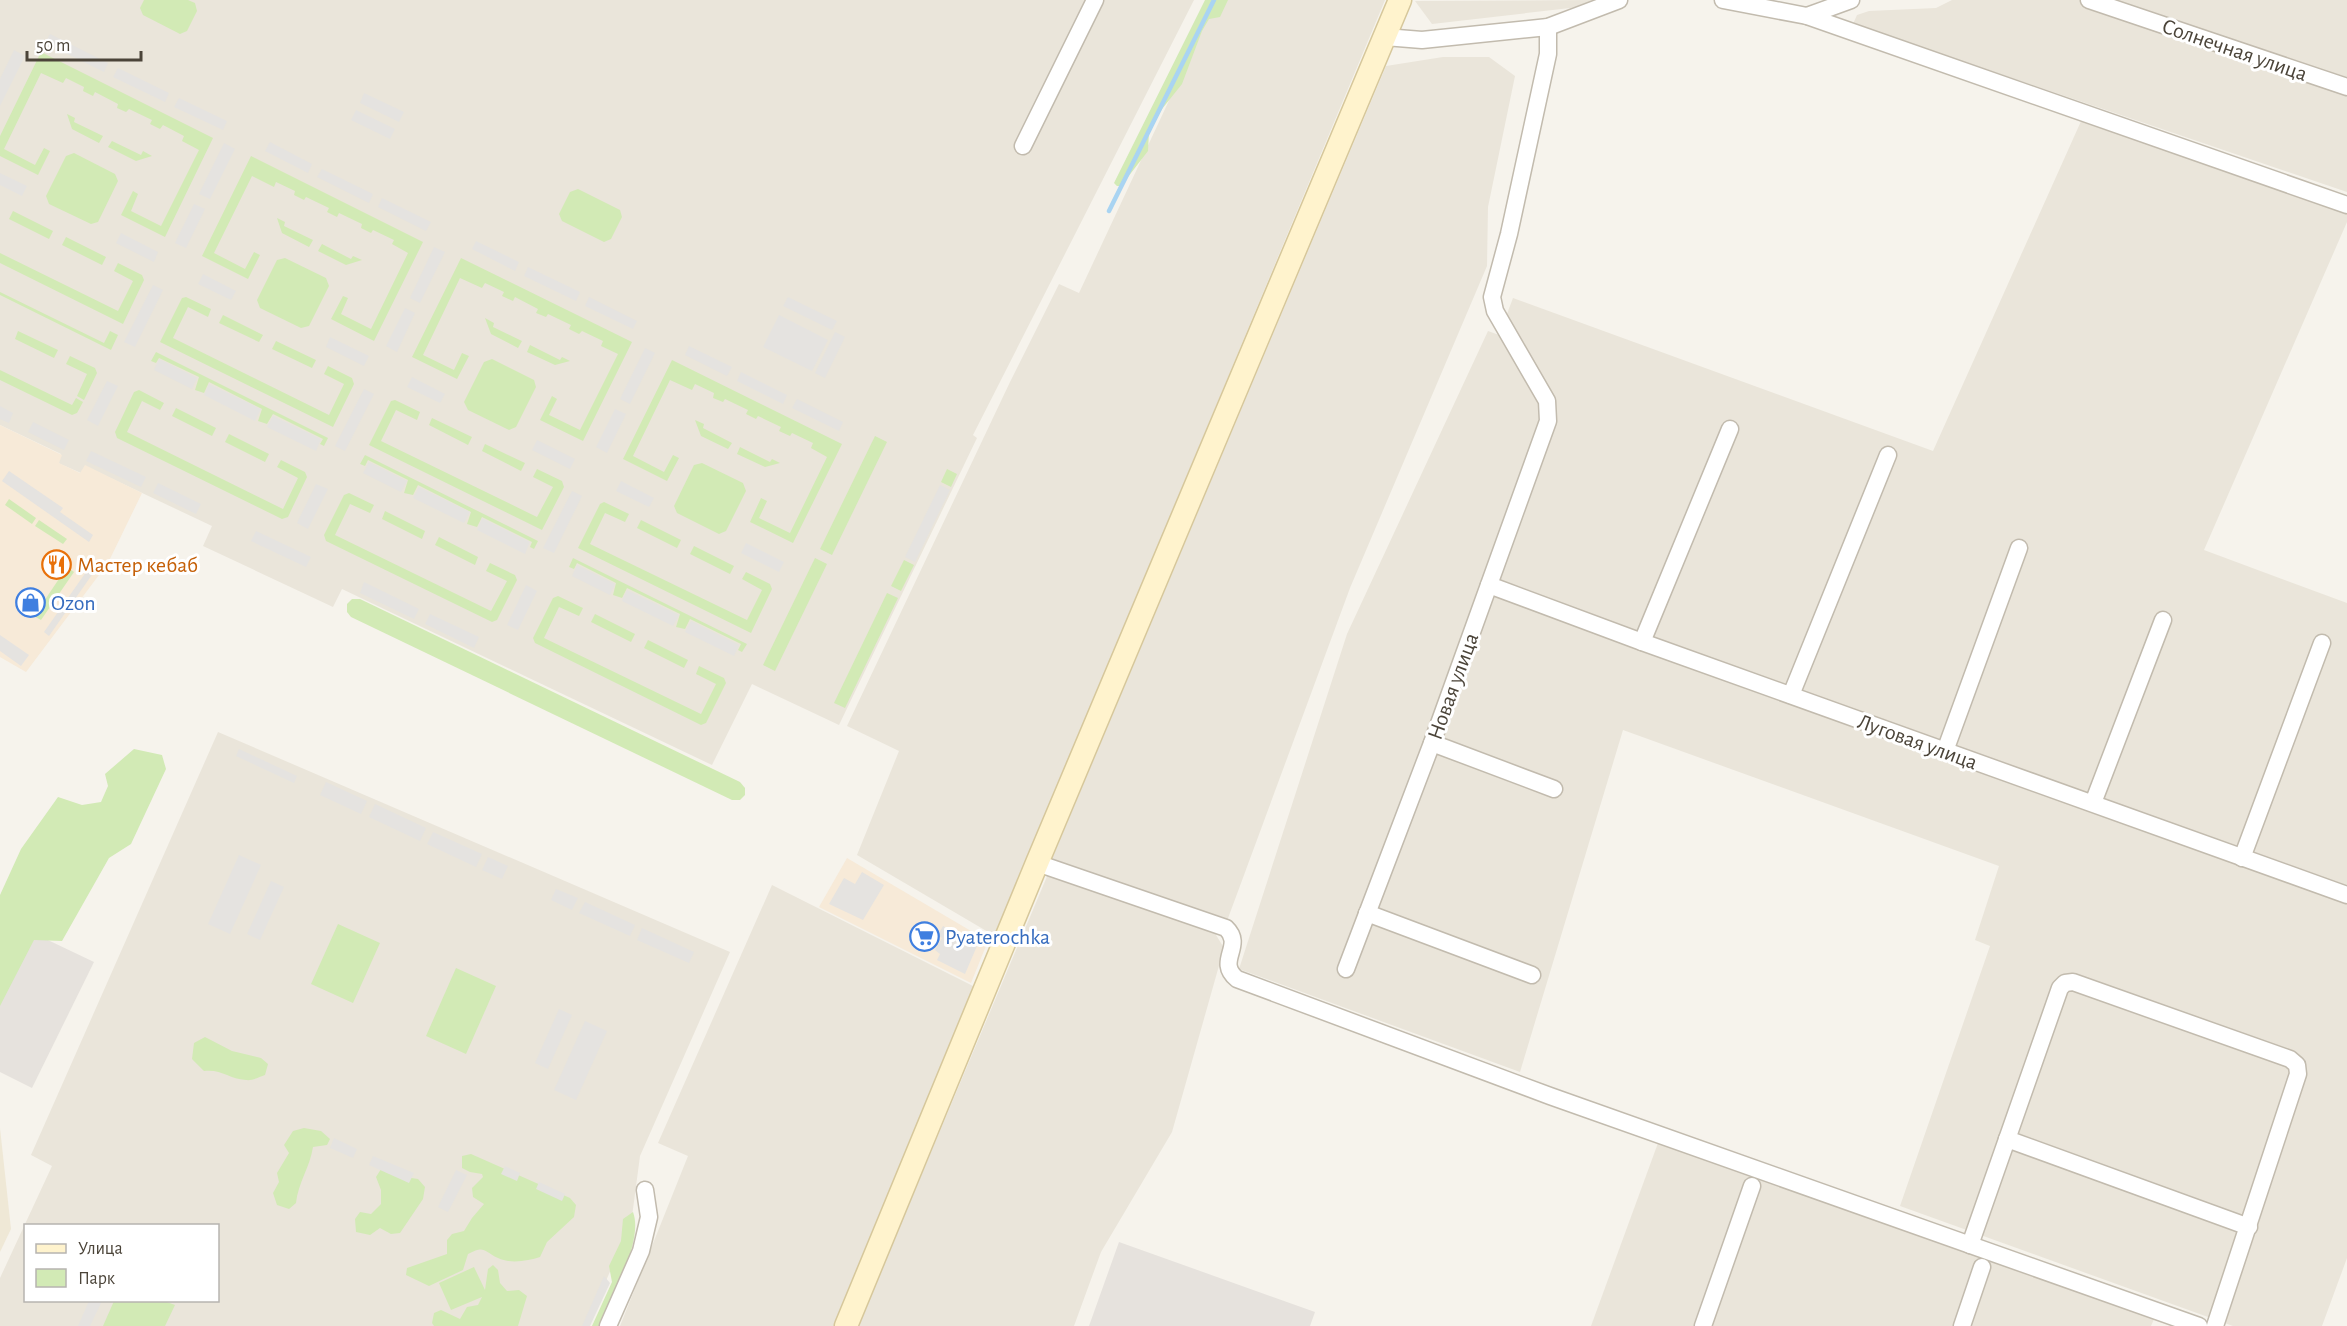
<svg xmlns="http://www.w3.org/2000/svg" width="2347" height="1326" font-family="'Alegreya Sans',sans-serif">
<rect width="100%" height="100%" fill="#f6f3ec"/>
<g fill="#eae5da" fill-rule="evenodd">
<path d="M0,0H1194L973,435L977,438L839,725L752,684L712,765L342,589L333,607L203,546L212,526L85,466L81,473L58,463L61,454L0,425Z"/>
<path d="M1216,0H1385L995,936L857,855L899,751L847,726L1010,382L1059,284L1079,293Z"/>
<path d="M1596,0L1579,7L1432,24L1415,1Z"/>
<path d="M1952,0H2347V192L1853,24L1857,15L1869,11L1936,8Z"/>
<path d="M1443,57H1489L1515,76L1488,207L1487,266L1350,588L1227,921L1051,861L1386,66Z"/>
<path d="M2082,119L2347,212V222L2204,550L2347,603V1258L2322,1326H2233L1900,1206L1990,946L1975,940L1999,866L1623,730L1520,1072L1239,969L1347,634L1488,331L1499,335L1513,298L1933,451Z"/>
<path d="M218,732L730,952L640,1156L631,1224L586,1326H0V1278L52,1166L31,1155ZM26,1226H218V1300H26Z"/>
<path d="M1048,874L1213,930L1224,948L1172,1132L1101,1252L1074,1326H858Z"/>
<path d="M772,885L975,987L835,1326H620L688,1156L658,1143Z"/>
<path d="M1658,1143L2155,1317L2151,1326H1591Z"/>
</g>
<g fill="#f7ead8">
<path d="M0,425L62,455L59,463L80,473L85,465L142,493L108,563L26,672L0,657Z"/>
<path d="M847,858L988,941L971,983L819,907Z"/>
</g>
<g fill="#e6e2dd">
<path d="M31,932L94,962L32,1088L0,1072V996Z"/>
<path d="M1119,1242L1315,1312L1310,1326H1089Z"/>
</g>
<path fill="#efe8d6" d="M0,1128L11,1229L0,1252Z"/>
<g fill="#d2eab5">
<path d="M144,0H188L195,3L197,11L187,31L180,34L143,15L140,8Z"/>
<path d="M1205,0H1228L1220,17L1209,19L1202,31L1182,84L1162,109L1149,132L1148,151L1121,186H1117L1114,183Z"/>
<path d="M41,52L213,138L165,237L121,215L133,191L138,194L131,211L161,226L199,150L182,141L184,136L163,125L160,129L150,124L152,120L129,109L126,112L117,108L118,104L95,92L93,96L83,91L84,87L66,78L63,83L41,73L4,149L35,165L44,148L50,151L38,175L0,156V136Z"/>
<path d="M67,114L75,118L74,122L103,136L99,143L72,129Z"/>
<path d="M112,141L141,155L143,151L152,156L136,161L108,147Z"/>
<path d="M74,153L115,174L118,181L98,222L91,224L49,204L46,196L66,156Z"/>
<path d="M251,156L423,242L374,341L331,319L343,296L348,298L341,314L371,329L408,253L392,244L394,240L373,230L371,233L361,228L362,224L339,213L337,217L327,212L329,208L306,197L304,200L294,195L295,191L276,182L274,187L252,176L214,253L245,269L254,252L260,255L248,279L202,256Z"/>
<path d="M578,189L620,210L622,217L611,239L604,242L562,221L559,214L570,192Z"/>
<path d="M13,211L53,231L49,239L9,219Z"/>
<path d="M277,218L285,222L284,226L313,240L309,247L282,233Z"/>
<path d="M66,237L106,257L102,265L62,245Z"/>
<path d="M322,244L351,259L353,256L362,260L346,265L318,251Z"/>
<path d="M0,253L118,311L133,281L114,271L118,263L142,275L144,280L123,324L0,263Z"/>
<path d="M285,258L326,278L329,286L309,326L301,328L260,308L257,300L277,260Z"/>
<path d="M461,258L632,342L583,441L540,420L552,396L557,399L549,415L580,430L618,354L601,346L603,341L582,331L579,334L569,329L571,325L548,314L546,317L536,313L538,309L515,297L513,301L502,296L504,292L485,283L482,288L460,278L423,355L454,370L462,353L469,356L457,379L412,357Z"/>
<path d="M0,292L104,343L110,331L118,335L111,350L0,295Z"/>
<path d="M186,297L211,309L208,317L188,307L173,338L329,415L344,384L324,374L328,366L352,378L354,384L333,427L160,342L182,298Z"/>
<path d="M223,315L263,335L259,342L219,323Z"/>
<path d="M485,318L494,323L493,327L522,341L518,348L491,334Z"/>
<path d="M18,331L58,350L54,358L15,339Z"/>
<path d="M276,341L316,360L312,368L272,349Z"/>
<path d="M530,345L560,360L562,357L570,361L555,365L527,352Z"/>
<path d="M156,352L328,438L324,446L320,444L323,439L273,414L267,424L258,421L262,409L209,382L204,393L195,390L199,377L159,358L156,363L151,361Z"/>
<path d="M70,356L95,368L97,373L84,400L77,396L87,374L66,364Z"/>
<path d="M492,359L534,380L536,387L516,427L509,430L468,410L464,402L484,362Z"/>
<path d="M672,360L842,444L793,543L750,522L761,498L767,501L759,518L790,533L827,457L811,448L813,443L792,433L790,436L779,431L781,427L758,416L756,419L746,414L748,410L725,399L723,402L713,398L714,393L695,384L692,390L670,380L633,456L664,472L673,455L679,458L667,481L623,459Z"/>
<path d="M0,370L72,405L76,398L83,402L77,413L72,415L0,380Z"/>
<path d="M139,390L164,403L160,410L142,401L127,432L283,509L298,478L277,467L281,460L305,472L307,477L288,517L282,519L117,438L115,432L134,392Z"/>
<path d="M395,400L420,412L417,420L396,410L381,441L537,517L553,487L533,477L537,469L562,481L564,487L542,530L369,445L391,401Z"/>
<path d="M176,408L216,428L212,436L172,416Z"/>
<path d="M432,418L472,437L468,445L429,425Z"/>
<path d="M695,420L704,424L703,428L732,443L728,449L701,436Z"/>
<path d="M229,434L269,454L265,462L225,442Z"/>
<path d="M875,436L887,442L832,555L820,549Z"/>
<path d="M485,444L525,463L521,471L482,451Z"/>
<path d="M740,447L770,462L772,459L780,463L765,467L737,454Z"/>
<path d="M365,455L538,541L534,549L530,547L532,542L482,517L477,527L467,524L471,512L418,485L413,495L404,493L408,480L368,460L365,466L360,464Z"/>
<path d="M702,463L743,483L746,491L726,531L719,534L677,513L674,506L694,465Z"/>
<path d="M947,469L957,474L951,487L941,482Z"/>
<path d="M349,493L374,505L370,513L350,504L335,535L491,611L507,581L486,571L490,563L515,575L517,580L497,620L492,622L326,541L324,535L344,495Z"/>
<path d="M9,499L36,518L32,524L5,505Z"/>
<path d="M604,502L629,514L625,522L605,513L590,544L747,620L762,590L742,579L746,572L770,584L772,589L751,633L578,548L600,504Z"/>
<path d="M385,511L425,531L422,539L382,519Z"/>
<path d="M39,520L67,539L63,544L35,526Z"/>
<path d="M641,520L681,540L677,548L637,528Z"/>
<path d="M439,537L478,557L475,565L435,545Z"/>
<path d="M694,546L734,566L730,574L690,554Z"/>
<path d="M573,558L747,644L742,652L738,650L741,644L690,619L685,629L676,627L680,614L627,588L622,598L613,595L616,583L577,563L574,569L569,567Z"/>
<path d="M815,558L827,564L775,671L763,665Z"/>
<path d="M904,560L914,565L901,591L891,586Z"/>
<path d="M67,567L74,572L41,620L34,616Z"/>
<path d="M887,593L898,598L845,708L834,703Z"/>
<path d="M558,596L583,608L579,616L559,607L544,638L701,714L716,684L696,674L699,666L724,678L726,683L706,723L701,725L535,643L533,638L553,598Z"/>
<path d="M352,599H360L740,782L745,788V795L740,800H732L351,617L347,612V604Z"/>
<path d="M595,614L635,634L631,642L591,622Z"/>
<path d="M648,640L688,660L684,668L644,648Z"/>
<path d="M134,749L162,755L166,769L131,844L109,858L62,941L34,940L0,1006V895L21,849L58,797L82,805L101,802L108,786L105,774Z"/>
<path d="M338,924L380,943L353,1003L311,984Z"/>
<path d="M456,968L496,986L466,1054L426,1036Z"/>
<path d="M205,1037L232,1051L261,1058L268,1064L265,1075C259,1077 252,1081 246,1080C229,1079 222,1069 204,1071L192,1059L194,1043Z"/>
<path d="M304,1128L321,1131L330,1139L327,1145L313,1147C310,1167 298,1183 296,1203L289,1209L277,1205L273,1193L279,1182L277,1173L289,1153L284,1145L293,1131Z"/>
<path d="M471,1154L570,1198L576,1205L574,1217L547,1242L540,1257C528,1261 510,1264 498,1258C483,1251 485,1245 468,1254L463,1270L429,1286L406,1275L407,1268L447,1254V1240L452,1234L464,1231L472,1218L484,1204L473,1197L472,1188L483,1177L482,1174L470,1172L462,1168V1156Z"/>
<path d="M383,1166L405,1177L418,1179L425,1187L423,1199L400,1233L391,1234L380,1228L370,1235L356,1232L355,1219L360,1212L371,1214L381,1204V1190L376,1177Z"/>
<path d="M633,1212C644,1241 611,1298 599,1326H592L612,1282L609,1266L621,1241L623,1219Z"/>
<path d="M493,1265L498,1270L500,1283L507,1291L519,1290L527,1296L518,1326H434L432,1323L434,1313L441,1310L460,1319L467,1307L478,1305L482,1297L451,1310L439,1283L474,1267L485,1290L488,1269Z"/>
<path d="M114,1301H164L175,1305L165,1326H103Z"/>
</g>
<g fill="#e5e3e0">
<path d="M50,34L108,63L104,72L45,43Z"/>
<path d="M14,50L25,56L0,106V79Z"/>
<path d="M118,68L169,93L165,102L113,77Z"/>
<path d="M364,93L404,112L399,122L360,103Z"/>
<path d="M179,98L227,121L223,130L174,107Z"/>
<path d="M356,110L395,129L390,139L351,120Z"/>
<path d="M270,142L312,164L308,173L265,151Z"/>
<path d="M224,143L235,149L210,199L199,194Z"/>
<path d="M322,169L373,194L369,203L317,177Z"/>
<path d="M0,173L27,186L22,196L0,185Z"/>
<path d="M382,198L431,222L426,231L378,207Z"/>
<path d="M194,204L205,209L186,248L175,243Z"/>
<path d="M121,233L158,252L154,262L116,243Z"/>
<path d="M476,241L519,262L515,271L472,249Z"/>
<path d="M434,247L445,252L420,303L410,298Z"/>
<path d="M528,267L580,292L576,301L524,276Z"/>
<path d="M203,274L236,291L231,300L198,284Z"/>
<path d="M153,285L163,290L135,347L124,342Z"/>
<path d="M589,297L637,321L633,329L585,306Z"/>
<path d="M788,297L837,321L832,330L783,306Z"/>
<path d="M405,308L415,313L397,352L386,346Z"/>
<path d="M779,315L828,340L812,371L763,347Z"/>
<path d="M835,332L845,337L825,378L815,373Z"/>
<path d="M330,337L369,356L364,366L326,347Z"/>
<path d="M689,346L732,367L727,376L685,355Z"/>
<path d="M645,348L655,353L630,404L620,399Z"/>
<path d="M159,359L197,378L192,389L154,370Z"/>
<path d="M741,372L787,395L783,404L737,381Z"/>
<path d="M412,377L445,394L440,403L407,387Z"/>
<path d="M107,381L118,386L98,426L87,420Z"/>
<path d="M209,384L261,409L255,421L204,395Z"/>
<path d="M364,389L374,394L345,451L335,446Z"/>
<path d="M797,399L843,422L839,431L792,408Z"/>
<path d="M0,406L13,413L9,423L0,419Z"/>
<path d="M615,409L626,414L607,453L596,447Z"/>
<path d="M273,416L321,439L316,451L267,427Z"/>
<path d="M33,422L69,440L64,450L28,432Z"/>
<path d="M537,440L575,459L570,469L532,450Z"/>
<path d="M91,451L146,477L141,487L86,461Z"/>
<path d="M369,462L407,481L401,492L363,473Z"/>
<path d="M9,471L63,508L60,512L93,535L89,542L2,481Z"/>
<path d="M621,481L654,498L649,507L616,491Z"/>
<path d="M158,483L201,504L196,514L153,493Z"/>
<path d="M316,484L328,489L308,529L297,523Z"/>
<path d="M940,485L950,490L915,562L905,557Z"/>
<path d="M419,487L470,512L464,523L413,498Z"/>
<path d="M572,491L582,496L554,553L543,548Z"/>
<path d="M482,518L530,542L525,554L477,530Z"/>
<path d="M256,531L311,557L306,567L251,541Z"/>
<path d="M746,543L784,562L779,572L741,553Z"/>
<path d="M91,565L96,569L49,636L44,632Z"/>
<path d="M577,565L615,584L610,595L572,576Z"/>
<path d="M364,582L419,609L414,619L360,593Z"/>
<path d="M526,585L537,591L518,630L507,625Z"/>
<path d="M627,590L679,615L673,626L622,601Z"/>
<path d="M430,614L479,637L474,648L425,624Z"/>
<path d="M691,621L739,645L734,656L685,632Z"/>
<path d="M0,635L29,655L21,666L0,651Z"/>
<path d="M239,749L297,776L294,783L236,756Z"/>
<path d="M326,782L367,801L361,814L320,795Z"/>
<path d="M375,804L426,828L420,841L369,817Z"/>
<path d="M433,832L482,854L476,867L427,844Z"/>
<path d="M239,855L261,865L230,934L208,924Z"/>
<path d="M488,857L508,866L502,879L482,870Z"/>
<path d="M862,872L884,885L863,920L829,904L844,878L855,884Z"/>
<path d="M271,881L284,887L260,940L247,934Z"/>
<path d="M556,889L578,898L572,910L551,900Z"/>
<path d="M585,902L635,925L630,936L579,913Z"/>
<path d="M943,926L977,946L965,974L937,960L940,954L935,950L942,938L938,935Z"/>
<path d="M642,928L694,952L689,963L637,940Z"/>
<path d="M559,1009L572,1015L548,1069L535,1063Z"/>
<path d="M585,1021L607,1031L576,1100L554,1090Z"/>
<path d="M334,1138L357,1149L353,1158L330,1148Z"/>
<path d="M373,1156L414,1173L409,1183L369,1165Z"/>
<path d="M505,1166L520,1173L517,1181L501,1174Z"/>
<path d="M456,1170L467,1175L448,1212L438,1207Z"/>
<path d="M539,1182L565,1194L562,1201L536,1189Z"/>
<path d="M604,1276L610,1283L590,1326H582Z"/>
<path d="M89,1301H102L90,1326H78Z"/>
</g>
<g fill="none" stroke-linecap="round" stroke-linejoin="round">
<path stroke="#a9d4f2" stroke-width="4.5" d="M1109,211L1214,0"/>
<defs>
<g id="minor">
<path d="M1723,0L1807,16L2347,205"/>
<path d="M2089,0L2347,87"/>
<path d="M1807,16L1851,0"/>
<path d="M1385,37L1422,40L1548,27L1619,0"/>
<path d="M1023,146L1095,0"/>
<path d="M1489,585L1642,642L2347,895"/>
<path d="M1642,642L1730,429"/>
<path d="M1791,695L1888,455"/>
<path d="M1432,743L1554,789"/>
<path d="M1945,751L2019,548"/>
<path d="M2093,803L2163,620"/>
<path d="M2242,858L2322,643"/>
<path d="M1037,863L1226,928C1245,946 1215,961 1237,979L1550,1096L2199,1326"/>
<path d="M1367,913L1532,975"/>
<path d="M1346,969L1432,743L1548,421L1547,401L1495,311L1492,297L1509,234L1548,54V27"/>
<path d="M2007,1139L2249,1227"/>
<path d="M1970,1245L2060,988L2065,983L2073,982L2290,1059L2297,1065L2298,1074L2215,1326"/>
<path d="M608,1326L641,1251L649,1217L645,1190"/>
<path d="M1703,1326L1752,1186"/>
<path d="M1962,1326L1982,1267"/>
</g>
<path id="secondary" d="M846,1326L1037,863L1400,0"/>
</defs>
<use href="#minor" stroke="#c2bbae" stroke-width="19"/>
<use href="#secondary" stroke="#d6c79b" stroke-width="25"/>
<use href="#minor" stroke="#fff" stroke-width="16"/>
<use href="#secondary" stroke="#fff3cd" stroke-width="22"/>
</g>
<defs>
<symbol id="restaurant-ring" viewBox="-11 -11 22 22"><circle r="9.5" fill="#fff" stroke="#e8710a" stroke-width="1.5"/><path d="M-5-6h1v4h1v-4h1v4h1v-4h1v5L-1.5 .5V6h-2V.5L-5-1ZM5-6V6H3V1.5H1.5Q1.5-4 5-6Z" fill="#e8710a"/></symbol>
<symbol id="shop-ring" viewBox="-11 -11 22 22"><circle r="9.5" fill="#fff" stroke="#3f7fe0" stroke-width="1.5"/><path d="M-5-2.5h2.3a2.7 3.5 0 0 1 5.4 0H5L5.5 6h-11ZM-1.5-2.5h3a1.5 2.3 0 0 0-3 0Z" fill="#3f7fe0"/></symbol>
<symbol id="supermarket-ring" viewBox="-11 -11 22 22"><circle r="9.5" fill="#fff" stroke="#3f7fe0" stroke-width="1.5"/><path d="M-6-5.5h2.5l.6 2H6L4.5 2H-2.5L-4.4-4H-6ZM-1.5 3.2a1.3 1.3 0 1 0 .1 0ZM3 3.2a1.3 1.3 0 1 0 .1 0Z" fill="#3f7fe0"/></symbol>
</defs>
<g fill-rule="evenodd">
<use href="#restaurant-ring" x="40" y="548" width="33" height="33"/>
<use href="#shop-ring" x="14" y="586" width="33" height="33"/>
<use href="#supermarket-ring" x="908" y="920" width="33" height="33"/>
</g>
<g text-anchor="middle" stroke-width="6" stroke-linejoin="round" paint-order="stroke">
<g font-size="22" fill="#4b4439" stroke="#fff">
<text transform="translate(2235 49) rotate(19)" y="8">Солнечная улица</text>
<text transform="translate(1452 686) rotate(-70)" y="8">Новая улица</text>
<text transform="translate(1918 741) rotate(20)" y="8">Луговая улица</text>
</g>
<g font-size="22" fill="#c56008" stroke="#fff" text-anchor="start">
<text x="77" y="572">Мастер кебаб</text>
</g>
<g font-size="22" fill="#366cbe" stroke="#fff" text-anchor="start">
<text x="51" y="610">Ozon</text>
<text x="945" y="944">Pyaterochka</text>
</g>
</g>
<rect x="24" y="1224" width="195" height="78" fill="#ffffff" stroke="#b7b4b0" stroke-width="1.5"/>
<rect x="36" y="1244" width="30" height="9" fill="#fff3cd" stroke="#b7b4b0" stroke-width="1.5"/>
<text x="78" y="1254" font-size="18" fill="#4b4439">Улица</text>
<rect x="36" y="1269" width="30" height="18" fill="#d2eab5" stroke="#b7b4b0" stroke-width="1.5"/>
<text x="78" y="1284" font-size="18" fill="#4b4439">Парк</text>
<path d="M27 51v9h114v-9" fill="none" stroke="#4b4439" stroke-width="3"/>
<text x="36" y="51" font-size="18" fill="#4b4439" stroke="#ffffff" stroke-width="4.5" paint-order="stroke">50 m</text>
</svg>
